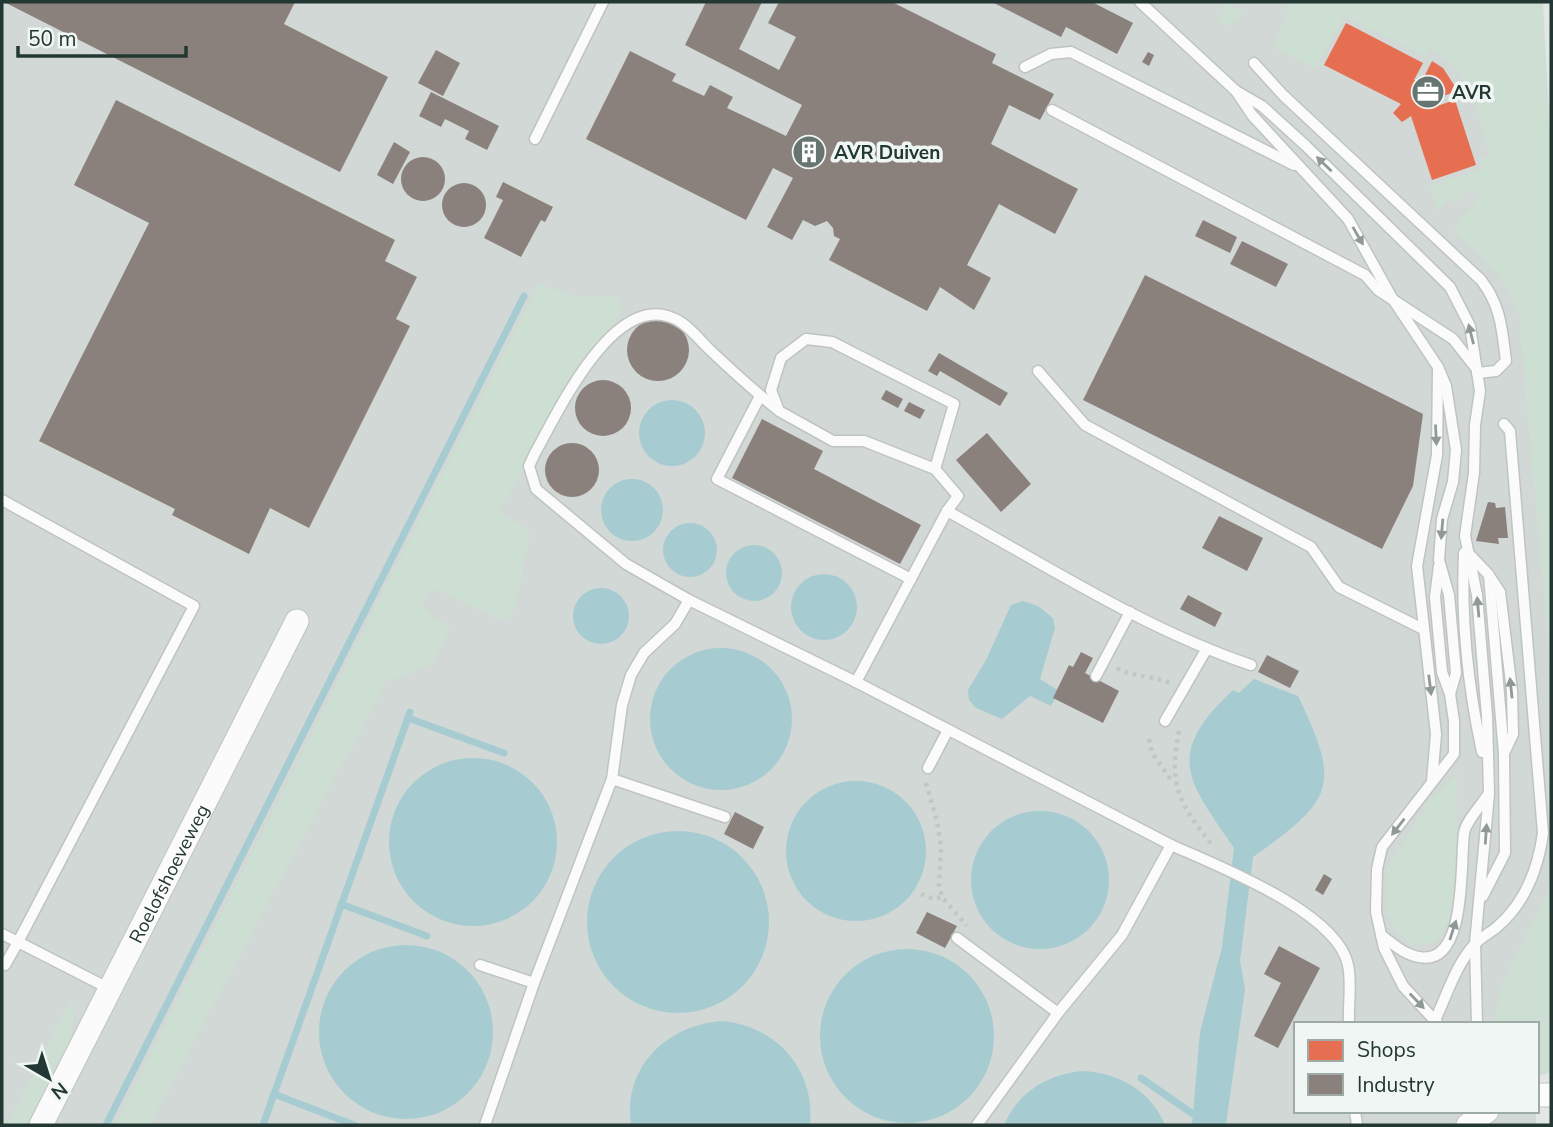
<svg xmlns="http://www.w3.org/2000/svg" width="1553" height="1127" font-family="'Nunito Sans',sans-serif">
<rect width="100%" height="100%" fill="#e2e7e5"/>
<path fill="#d1d8d5" d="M2,2H1508L1551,563V934L1537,1024H1296V1111H1536V1125H2Z"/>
<g fill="#cddfd2">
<path d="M1220,2H1230L1229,6L1243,10L1238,21L1226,25L1217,20L1226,8Z"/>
<path d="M1292,2H1543L1551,156V675L1519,315C1507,278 1483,257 1455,232L1457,223L1481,196L1471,188L1455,204L1449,199L1438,211L1430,185L1482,169L1480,159L1490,156C1477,114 1473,70 1430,50L1426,57L1344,16L1316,69L1273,48Z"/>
<path d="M539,283L571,296L617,297L622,310L499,510L530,532L514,613L502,620L432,588L421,605L449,630L432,664L386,682L149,1125H115Z"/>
<path d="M1457,774C1457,808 1461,910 1442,935C1435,945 1425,945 1413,944L1397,932L1387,913V870L1426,805Z"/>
<path d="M1551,885V1072L1537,1077V1024H1484L1495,1023L1501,988Z"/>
<path d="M71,1000C85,1035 44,1093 27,1125H8Z"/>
</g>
<g fill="#a6ccd1">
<circle cx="672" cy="433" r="33"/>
<circle cx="632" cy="510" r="31"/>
<circle cx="690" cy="550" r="27"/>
<circle cx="754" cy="573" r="28"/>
<circle cx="824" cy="607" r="33"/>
<circle cx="601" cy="616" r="28"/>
<path d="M1023,601L1038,606L1053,618L1055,628L1040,679L1059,691L1051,706L1030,696L1002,719L976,708L969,700L968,690L987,658L1011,605Z"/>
<circle cx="721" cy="719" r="71"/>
<path d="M1254,679L1298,696C1342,787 1333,800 1253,857L1240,961L1245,989L1226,1125H1192L1200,1032L1222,947L1234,848C1188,780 1163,756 1233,690L1239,693Z"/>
<circle cx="473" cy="842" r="84"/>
<circle cx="856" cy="851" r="70"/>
<circle cx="1040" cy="880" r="69"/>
<circle cx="678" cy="922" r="91"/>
<circle cx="406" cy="1032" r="87"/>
<circle cx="907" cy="1036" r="87"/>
<path d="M723,1021C778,1027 815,1070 810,1125H631C622,1067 668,1024 723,1021Z"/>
<path d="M1083,1071C1119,1073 1151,1091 1165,1125H1004C1018,1092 1048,1074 1083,1071Z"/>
</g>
<path fill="#e76f51" d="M1346,23L1423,63L1414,80L1421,83L1432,61L1443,68L1458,91L1434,99L1437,106L1455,100L1476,165L1432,180L1411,116L1402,122L1393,113L1401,104L1324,65Z"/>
<g fill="#8a817c">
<path d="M4,2H295L284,24L388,77L340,172Z"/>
<path d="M706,2H762L739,49L779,70L796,37L768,23L779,2H892L996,54L992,63L1054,94L1040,120L1009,105L991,144L1078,189L1055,234L999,204L967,265L991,278L974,310L940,287L927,311L829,260L840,239L834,236L833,228L827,221L815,226L803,220L792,240L767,227L793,178L773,168L746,220L586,139L630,51L676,74L672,81L704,96L710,85L733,97L727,108L786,136L802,105L685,45Z"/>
<path d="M992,2H1092L1133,23L1117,54L1066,27L1061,37Z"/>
<path d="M436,50L460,63L443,96L418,83Z"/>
<path d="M1148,52L1154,55L1149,66L1142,62Z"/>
<path d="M431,92L499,126L487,150L465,139L469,131L445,119L441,127L419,116Z"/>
<path d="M116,100L395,240L385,261L417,277L396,319L410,326L309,528L270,508L249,554L172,515L175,509L39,441L149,223L74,185Z"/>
<path d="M394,142L410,152L393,184L377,175Z"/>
<circle cx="423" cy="179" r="22"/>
<path d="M503,182L553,207L545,222L541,220L521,257L484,238L503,200L496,197Z"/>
<circle cx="464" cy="205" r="22"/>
<path d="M1203,220L1237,237L1230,253L1195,236Z"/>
<path d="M1242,241L1288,264L1276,287L1230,264Z"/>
<path d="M1145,275L1423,414L1413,486L1382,549L1083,400Z"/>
<circle cx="658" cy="350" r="31"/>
<path d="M939,353L1008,393L1000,406L940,371L937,376L928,371Z"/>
<circle cx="603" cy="408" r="28"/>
<path d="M886,390L903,399L898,408L881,399Z"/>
<path d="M909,402L925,410L920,419L904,411Z"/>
<path d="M762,419L823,451L814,469L921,525L900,564L732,478Z"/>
<path d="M987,433L1031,484L1001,512L956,460Z"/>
<circle cx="572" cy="470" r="27"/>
<path d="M1488,502L1495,503L1496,508L1505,507L1508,538H1498L1499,544L1476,541Z"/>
<path d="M1219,516L1263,538L1247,571L1202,548Z"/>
<path d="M1188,595L1222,613L1215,627L1180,609Z"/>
<path d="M1081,652L1093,658L1085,673L1119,691L1103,723L1053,698L1069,665L1073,667Z"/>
<path d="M1267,655L1299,671L1290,688L1258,672Z"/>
<path d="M735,812L764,827L753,849L724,834Z"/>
<path d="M1324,874L1332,879L1323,895L1315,890Z"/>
<path d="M927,912L957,926L945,948L916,933Z"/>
<path d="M1279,946L1320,968L1278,1048L1254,1036L1281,983L1264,974Z"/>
</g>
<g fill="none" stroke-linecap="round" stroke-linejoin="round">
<g stroke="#a6ccd1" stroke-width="7">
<path d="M408,718L504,753"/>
<path d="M341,904L427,936"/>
<path d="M1141,1078L1193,1114"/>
<path d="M274,1094L354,1125"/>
<path d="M106,1125L524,296"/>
<path d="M263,1125L410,712"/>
</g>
<defs>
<g id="service">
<path d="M1140,2L1236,91L1252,115L1348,219L1392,298L1438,367L1446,386L1456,450L1453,482L1442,519L1439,560L1449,595L1456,673L1450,694"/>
<path d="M1254,63L1283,95L1481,280C1501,306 1502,329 1506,361L1496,371L1477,373"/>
<path d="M1025,67L1051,54L1071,52L1294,165"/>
<path d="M1236,91L1262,106L1305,145L1450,287L1470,326L1480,391L1475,425L1474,473L1465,536L1477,595L1487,716L1489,794L1475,944L1477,1024"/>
<path d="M1052,110L1365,275L1378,290L1453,339L1475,367"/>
<path d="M535,139L603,2"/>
<path d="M1038,371L1085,425L1311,547L1339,587L1423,629"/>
<path d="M760,396L717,479L911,579"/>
<path d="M2,500L194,606L18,942L110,989"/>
<path d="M947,511C1046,565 1144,629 1251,665"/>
<path d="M1464,553C1461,619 1468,687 1482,752"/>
<path d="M1470,555L1489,575L1504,754L1505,853L1483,896"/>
<path d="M1490,577L1500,592L1512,691L1513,734L1505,751"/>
<path d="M689,600L626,564L536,489L529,466L535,453C559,411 618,280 682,323C692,330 701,341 709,349C731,370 753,390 777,409"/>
<path d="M1096,676L1130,612"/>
<path d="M856,682L947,511L958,496L935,469L954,404L832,342L806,339L781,358L771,390L779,411L833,441H864L935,469"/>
<path d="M1165,721L1206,650"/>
<path d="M928,768L948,730"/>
<path d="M612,779L725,817"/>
<path d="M1432,781L1436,734L1417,566L1437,455L1438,370"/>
<path d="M2,934L18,942L5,965"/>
<path d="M1381,935C1393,944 1405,955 1419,957C1468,967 1460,861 1464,833C1466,821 1480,807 1487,796"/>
<path d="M957,938L1058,1013"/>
<path d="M480,965L534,983"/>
<path d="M1435,1020C1447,995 1456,964 1475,944C1481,937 1490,933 1497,927C1525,903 1538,869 1543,833L1510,431L1504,424"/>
<path d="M1438,1024L1403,986L1384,948L1376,912L1377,869L1382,847L1454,754V721L1450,694L1442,672L1435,597L1439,566"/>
<path d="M1355,1111L1357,1125"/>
<path d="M485,1125L534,983L612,779L622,705L631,675L644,653L675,624L689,600L856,682L1171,845"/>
<path d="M977,1125L1058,1013L1122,935L1171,845C1218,866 1337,912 1348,965C1352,983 1348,1006 1349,1024"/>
</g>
<g id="minor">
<path d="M1537,1095H1551"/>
<path id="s1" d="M41,1125L297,621"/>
<path d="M1468,1125L1487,1111"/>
</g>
</defs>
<use href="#service" stroke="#bfc4c2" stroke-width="13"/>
<use href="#minor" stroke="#bfc4c2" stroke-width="25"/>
<g stroke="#c0c7c5" stroke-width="4.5" stroke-dasharray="3.5 5" stroke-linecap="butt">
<path d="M1117,668C1135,678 1154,675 1172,684"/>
<path d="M1179,731C1168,785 1179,804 1213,846"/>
<path d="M1149,739L1152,753L1173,783"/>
<path d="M926,783L937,821L941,847L939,885L942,897L967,926"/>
<path d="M921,894L934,899L942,897"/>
</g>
<use href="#service" stroke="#fbfbfb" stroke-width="10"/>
<use href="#minor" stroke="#fbfbfb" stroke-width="23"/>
</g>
<defs><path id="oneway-solid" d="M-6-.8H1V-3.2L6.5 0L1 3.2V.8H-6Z" transform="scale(1.75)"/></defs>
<g fill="#8f9a96">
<use href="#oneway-solid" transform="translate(1324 164) rotate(-136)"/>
<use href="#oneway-solid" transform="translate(1358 236) rotate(60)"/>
<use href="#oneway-solid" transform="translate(1471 334) rotate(-104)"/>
<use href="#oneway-solid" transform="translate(1436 435) rotate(87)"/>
<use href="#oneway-solid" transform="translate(1442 529) rotate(95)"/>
<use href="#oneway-solid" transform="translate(1478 607) rotate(-95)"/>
<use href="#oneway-solid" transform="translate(1430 685) rotate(83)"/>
<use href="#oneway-solid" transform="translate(1511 688) rotate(-96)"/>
<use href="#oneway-solid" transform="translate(1398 827) rotate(128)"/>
<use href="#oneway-solid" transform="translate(1486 834) rotate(-86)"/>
<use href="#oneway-solid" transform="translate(1453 930) rotate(-72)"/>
<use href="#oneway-solid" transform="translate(1417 1001) rotate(46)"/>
</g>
<defs>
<symbol id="office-disc" viewBox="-11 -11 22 22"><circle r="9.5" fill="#667571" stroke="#f0f6f3"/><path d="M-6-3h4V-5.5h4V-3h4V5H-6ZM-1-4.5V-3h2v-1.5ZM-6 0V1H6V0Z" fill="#fff"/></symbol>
<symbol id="building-disc" viewBox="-11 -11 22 22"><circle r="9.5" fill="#667571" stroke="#f0f6f3"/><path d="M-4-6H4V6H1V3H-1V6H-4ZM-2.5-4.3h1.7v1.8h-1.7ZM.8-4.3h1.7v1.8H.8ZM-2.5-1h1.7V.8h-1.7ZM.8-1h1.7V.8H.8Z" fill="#fff"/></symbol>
</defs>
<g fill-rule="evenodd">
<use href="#office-disc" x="1409" y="73" width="38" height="38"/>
<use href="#building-disc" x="790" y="133" width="38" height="38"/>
</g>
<g text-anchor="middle" stroke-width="7" stroke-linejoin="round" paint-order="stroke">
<g font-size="19" font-weight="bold" fill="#233832" stroke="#f0f6f3" text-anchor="start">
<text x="1452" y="99">AVR</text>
<text x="834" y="159">AVR Duiven</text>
</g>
<g font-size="19" fill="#233832" stroke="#f0f6f3">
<text dy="7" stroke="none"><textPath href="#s1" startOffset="282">Roelofshoeveweg</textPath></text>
</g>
</g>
<rect width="1553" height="1127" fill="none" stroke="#233832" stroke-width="7"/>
<rect x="1294" y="1022" width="245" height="91" fill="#f0f6f3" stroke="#9eaaa6" stroke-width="2"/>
<rect x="1308" y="1040" width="35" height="21" fill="#e76f51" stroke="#9eaaa6" stroke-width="2"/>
<text x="1357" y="1057" font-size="21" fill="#233832">Shops</text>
<rect x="1308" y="1074" width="35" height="21" fill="#8a817c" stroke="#9eaaa6" stroke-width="2"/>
<text x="1357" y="1092" font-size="21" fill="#233832">Industry</text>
<g transform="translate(49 1078) rotate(141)" stroke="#f0f6f3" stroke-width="5" paint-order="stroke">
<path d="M0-5L12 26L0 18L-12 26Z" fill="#233832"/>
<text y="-10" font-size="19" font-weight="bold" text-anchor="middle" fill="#233832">N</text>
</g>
<path d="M18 46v10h168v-10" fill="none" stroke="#233832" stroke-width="3.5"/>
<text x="28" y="46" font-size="21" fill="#233832" stroke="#f0f6f3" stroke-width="5" paint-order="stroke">50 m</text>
</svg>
